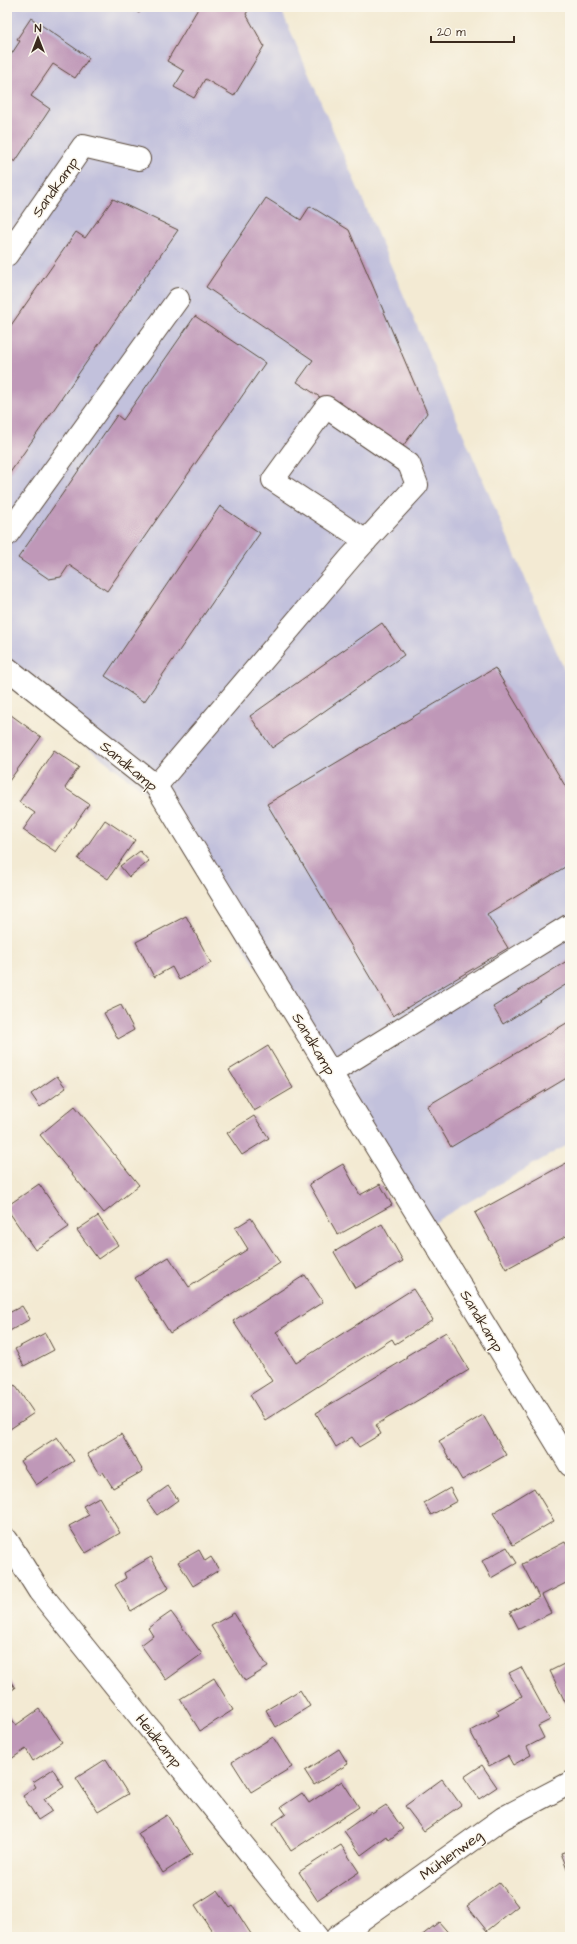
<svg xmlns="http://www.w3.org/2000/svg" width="577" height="1944" font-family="'Architects Daughter',sans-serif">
<rect width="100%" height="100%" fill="#fbf7ec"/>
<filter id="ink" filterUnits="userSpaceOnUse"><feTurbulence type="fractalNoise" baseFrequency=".025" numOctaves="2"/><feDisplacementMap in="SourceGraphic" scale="8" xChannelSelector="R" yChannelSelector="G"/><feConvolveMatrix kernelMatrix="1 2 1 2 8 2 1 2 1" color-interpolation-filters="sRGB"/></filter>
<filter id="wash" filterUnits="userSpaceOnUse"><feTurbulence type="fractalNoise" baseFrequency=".012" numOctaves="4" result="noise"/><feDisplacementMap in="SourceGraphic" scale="16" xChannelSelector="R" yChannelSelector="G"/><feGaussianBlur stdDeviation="0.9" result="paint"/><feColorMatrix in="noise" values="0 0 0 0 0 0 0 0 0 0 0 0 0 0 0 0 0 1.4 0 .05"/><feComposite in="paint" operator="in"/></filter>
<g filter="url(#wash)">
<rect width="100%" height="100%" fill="#f3ead3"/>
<path fill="#c2c1dc" d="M7,7H280L570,683V1143L419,1231L152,797L7,685Z"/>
<g id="blocks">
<g fill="#bf98b8">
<path d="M130,7H143L139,13Z"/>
<path d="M199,7H250L246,14L264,46L234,96L205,79L194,98L174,87L184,71L167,61Z"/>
<path d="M31,18L89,58L75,78L53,64L31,96L50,109L15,162L7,156V61L20,41L17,39Z"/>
<path d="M266,198L301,220L310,206L349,230L427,413L400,450L297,382L313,360L206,287Z"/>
<path d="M113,199L178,230L7,477V331L76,232L85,238Z"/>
<path d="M195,316L265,363L107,591L69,565L61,577L49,579L18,558L117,415L123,420Z"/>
<path d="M220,506L260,533L144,702L105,676Z"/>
<path d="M382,623L404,655L272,748L250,716Z"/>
<path d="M495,668L570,794V864L487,914L508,948L393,1016L267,804Z"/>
<path d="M7,712L41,737L9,781L7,779Z"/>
<path d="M54,750L79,767L65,788L89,804L56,852L23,830L35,813L19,802Z"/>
<path d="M105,820L135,840L108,879L78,859Z"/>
<path d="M140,851L149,861L129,877L120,866Z"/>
<path d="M186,916L211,963L179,980L172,967L154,977L136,942Z"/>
<path d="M570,959V982L503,1024L493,1007Z"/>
<path d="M121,1005L134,1030L118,1039L104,1013Z"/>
<path d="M570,1021V1076L451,1147L427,1106Z"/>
<path d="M268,1046L293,1088L254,1111L229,1070Z"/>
<path d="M57,1076L66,1088L40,1107L31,1094Z"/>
<path d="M75,1106L139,1185L104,1213L40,1135Z"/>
<path d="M254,1116L269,1138L242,1155L227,1133Z"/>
<path d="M570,1161V1234L506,1269L475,1213Z"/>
<path d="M343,1164L360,1195L380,1184L392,1205L338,1235L309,1184Z"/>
<path d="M39,1184L69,1227L35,1250L7,1209V1206Z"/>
<path d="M98,1216L118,1245L98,1259L77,1230Z"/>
<path d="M251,1218L280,1263L170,1333L135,1278L169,1257L189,1287L248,1249L235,1228Z"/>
<path d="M382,1224L403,1261L355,1288L334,1252Z"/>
<path d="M305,1275L323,1302L276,1332L296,1363L413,1289L433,1320L395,1344L392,1339L265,1420L250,1395L272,1381L233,1321Z"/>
<path d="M22,1306L30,1319L8,1332L7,1314Z"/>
<path d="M446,1332L469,1370L376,1425L381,1434L359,1447L352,1437L336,1447L316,1413L407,1358L406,1356Z"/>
<path d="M45,1333L54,1350L24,1366L15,1349Z"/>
<path d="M15,1385L34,1413L7,1431V1390Z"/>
<path d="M483,1415L506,1455L462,1480L439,1441Z"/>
<path d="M121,1434L143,1471L113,1488L103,1472L99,1474L87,1454Z"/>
<path d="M57,1437L74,1461L36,1485L20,1461Z"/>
<path d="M168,1486L178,1500L157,1515L147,1501Z"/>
<path d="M450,1488L457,1501L431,1515L424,1503Z"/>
<path d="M534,1488L554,1521L513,1545L493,1513Z"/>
<path d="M99,1497L120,1533L86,1553L69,1526L89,1515L83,1506Z"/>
<path d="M565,1542L570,1551V1581L542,1595L551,1613L519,1629L510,1612L539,1597L522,1564Z"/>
<path d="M507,1547L517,1563L491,1578L482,1561Z"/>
<path d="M199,1550L205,1561L211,1557L219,1570L193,1586L178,1562Z"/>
<path d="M151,1557L169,1588L131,1611L115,1585L126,1578L124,1573Z"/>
<path d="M171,1612L202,1654L166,1680L141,1645L153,1636L148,1628Z"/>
<path d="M234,1613L268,1667L245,1681L211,1626Z"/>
<path d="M570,1661V1707L568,1708L550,1671Z"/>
<path d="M521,1667L550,1720L538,1726L544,1738L527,1747L531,1755L513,1765L508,1756L489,1766L470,1731L499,1715L496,1711L522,1696L509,1673Z"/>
<path d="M7,1676L15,1688L7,1693Z"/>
<path d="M214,1678L233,1710L200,1731L180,1699Z"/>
<path d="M300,1690L310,1706L276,1727L266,1710Z"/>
<path d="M39,1709L62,1742L33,1761L26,1749L8,1761L7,1712L16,1725Z"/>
<path d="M273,1737L292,1767L251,1792L232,1762Z"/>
<path d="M339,1749L348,1764L314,1785L305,1771Z"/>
<path d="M106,1759L128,1794L98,1812L76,1778Z"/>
<path d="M482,1765L497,1787L479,1799L464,1777Z"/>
<path d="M53,1769L64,1787L44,1799L52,1811L38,1820L23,1796L36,1787L33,1782Z"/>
<path d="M442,1779L461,1805L424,1831L405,1806Z"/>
<path d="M342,1781L359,1807L291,1851L273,1823L286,1814L281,1807L302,1793L309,1803Z"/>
<path d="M386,1805L403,1829L389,1840L387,1836L361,1855L344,1831L371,1812L372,1814Z"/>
<path d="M167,1815L192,1854L163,1873L138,1833Z"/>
<path d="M341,1845L359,1872L317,1900L299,1872Z"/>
<path d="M570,1850V1876L561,1853Z"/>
<path d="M499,1882L518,1906L487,1931L467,1906Z"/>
<path d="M218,1890L230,1908L233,1906L253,1937H216L195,1905Z"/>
<path d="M439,1922L452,1937H420Z"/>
</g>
</g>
</g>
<g filter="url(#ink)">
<use href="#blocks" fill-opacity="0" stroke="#574739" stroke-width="1"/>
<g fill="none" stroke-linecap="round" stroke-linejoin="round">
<defs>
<g id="minor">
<path d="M7,255L83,146L139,159"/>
<path d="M7,535L178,299"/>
<path d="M7,668L156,786L570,1465"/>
<path d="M156,786L351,557L417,485L409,464L326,407L273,480L366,541"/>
<path d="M331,1073L570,925"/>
<path d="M7,1540L39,1591L317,1937"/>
<path d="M337,1937L503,1818L570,1783"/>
</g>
</defs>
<use href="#minor" stroke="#574739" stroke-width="24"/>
<use href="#minor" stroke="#fff" stroke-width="22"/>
</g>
</g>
<g text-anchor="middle" stroke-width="3" stroke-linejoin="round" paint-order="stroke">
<g font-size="15" fill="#3b2a1e" stroke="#fbf7ec">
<text transform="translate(55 187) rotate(-55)" y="5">Sandkamp</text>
<text transform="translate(129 766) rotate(40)" y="5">Sandkamp</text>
<text transform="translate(314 1044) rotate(59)" y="5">Sandkamp</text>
<text transform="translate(482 1321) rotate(59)" y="5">Sandkamp</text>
<text transform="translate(159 1741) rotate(51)" y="5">Heidkamp</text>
<text transform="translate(451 1855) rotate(-36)" y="5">Mühlenweg</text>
</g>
</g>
<rect width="577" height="1944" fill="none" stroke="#fbf7ec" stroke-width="24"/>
<g transform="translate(38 38)" stroke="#fbf7ec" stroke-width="3" paint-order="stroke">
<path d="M0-3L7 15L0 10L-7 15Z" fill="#3b2a1e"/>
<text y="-6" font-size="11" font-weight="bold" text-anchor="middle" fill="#3b2a1e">N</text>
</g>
<path d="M431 36v6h83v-6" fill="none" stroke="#3b2a1e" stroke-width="2"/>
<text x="437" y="36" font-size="12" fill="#3b2a1e" stroke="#fbf7ec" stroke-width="3" paint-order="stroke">20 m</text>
</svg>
